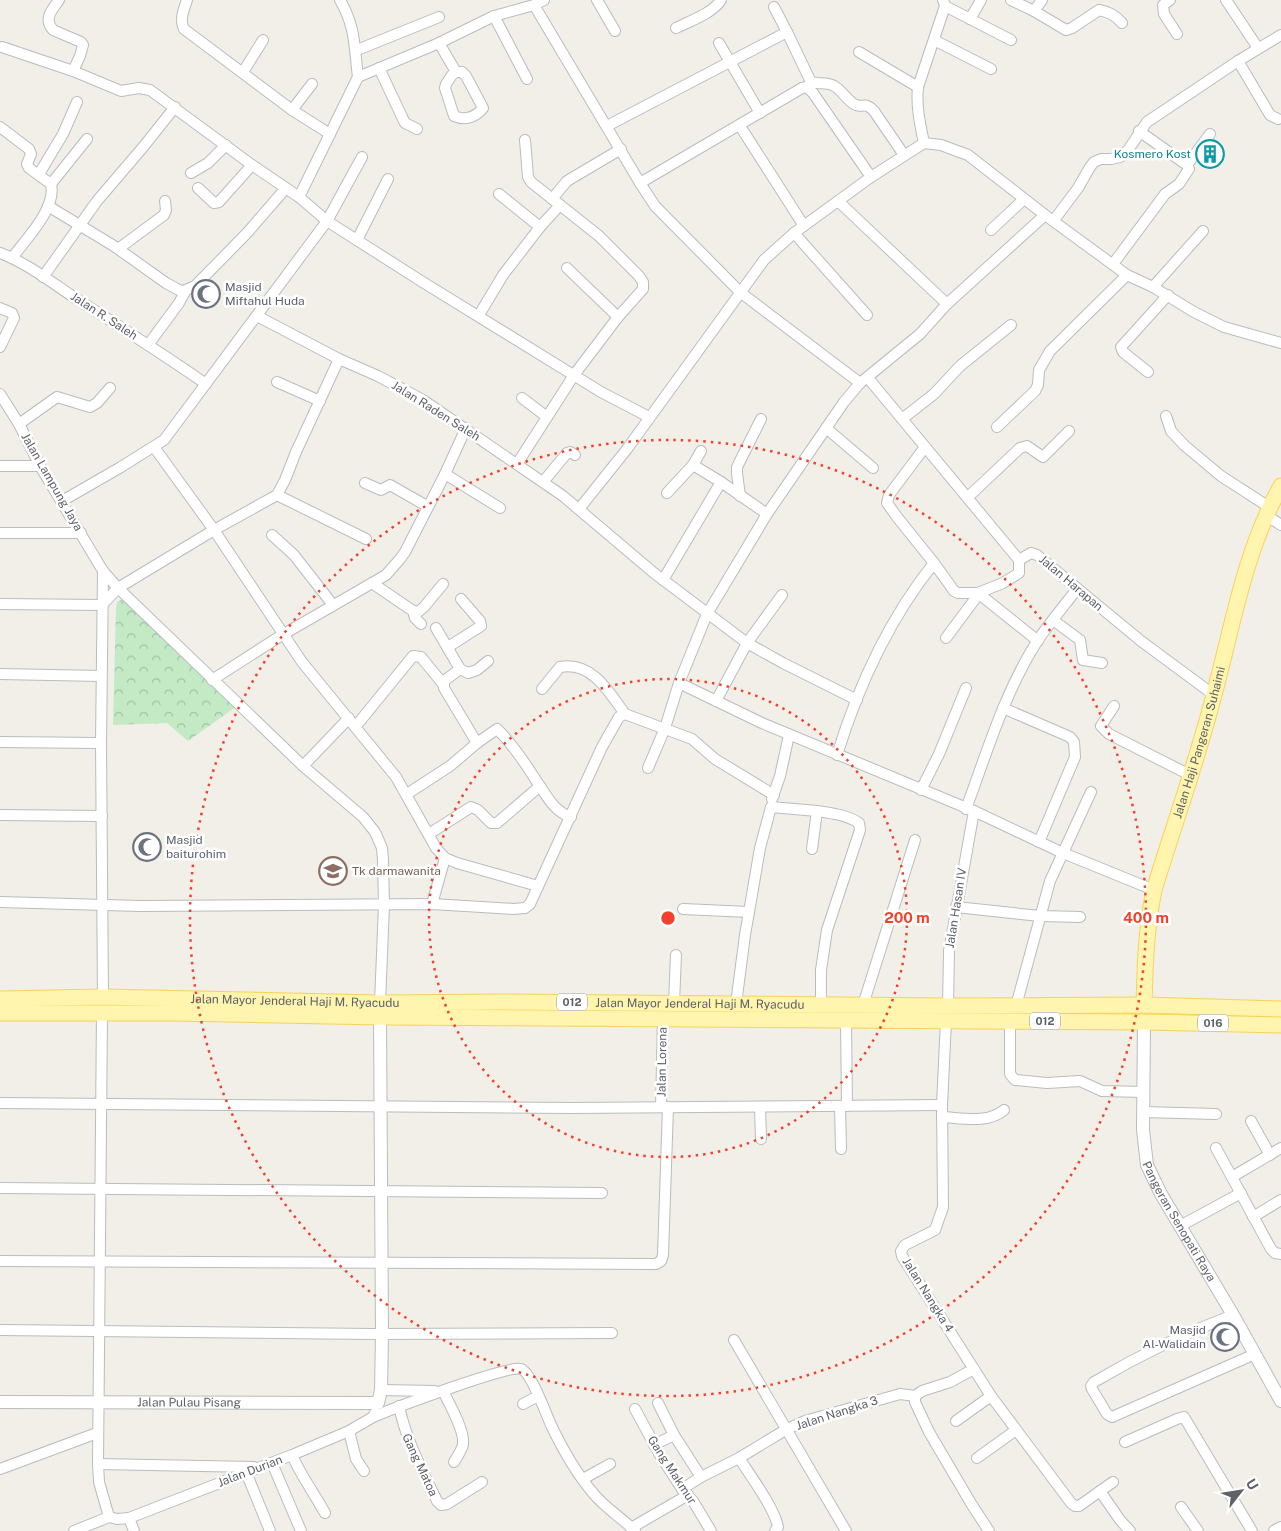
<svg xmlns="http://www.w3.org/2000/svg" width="1281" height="1531" font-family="'Public Sans',sans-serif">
<defs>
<pattern id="park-crowns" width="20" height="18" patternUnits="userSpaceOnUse" patternTransform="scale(1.25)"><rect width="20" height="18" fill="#c3eac4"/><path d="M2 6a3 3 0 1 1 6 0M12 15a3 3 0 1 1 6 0" fill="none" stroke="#a2c1a3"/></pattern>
</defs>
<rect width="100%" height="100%" fill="#f1efe7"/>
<path fill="url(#park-crowns)" d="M121,600H126L237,706L188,741L167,723L113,725L116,609L117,602Z"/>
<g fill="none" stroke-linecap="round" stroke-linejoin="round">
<defs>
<g id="minor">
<path d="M187,0C184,9 179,20 184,29L292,110L330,134"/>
<path d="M340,0C356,28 354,46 358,77"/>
<path d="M544,0L534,5L494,16L439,43L358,77L299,197L327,221L421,281L601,392L649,417"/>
<path d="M597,0L615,31"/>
<path d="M1011,0L1034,11L1042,0"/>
<path d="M1170,0L1163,5L1164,14L1177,34"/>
<path d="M1226,0L1258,48"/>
<path d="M534,5L640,183L655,206L740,292L860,383"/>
<path d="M945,6L1011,40"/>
<path d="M774,7L787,32L811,82C819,85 826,81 834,86C842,90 848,102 856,105C865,108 864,101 874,111L904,155"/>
<path d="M1034,11L1066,30L1072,28L1099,10C1109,12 1115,15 1122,23"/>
<path d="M494,16L527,79"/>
<path d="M970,19L981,0"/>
<path d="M676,28C690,21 713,13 721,0"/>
<path d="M934,40L991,69"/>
<path d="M439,43L456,72"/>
<path d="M719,43L760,113"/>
<path d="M2,47L73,71L80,56L83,45L81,42L53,30C43,19 52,10 59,0"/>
<path d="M357,50L439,17"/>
<path d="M859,52L918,87"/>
<path d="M1238,61L1270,115L1278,119"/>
<path d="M379,68L403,119L405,123L417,129"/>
<path d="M73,71L121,91L139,88L150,90L252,165L299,197"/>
<path d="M243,72L263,40"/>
<path d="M456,72H462L466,76L483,108C476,117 465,121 454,116L445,88L446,84L452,75Z"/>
<path d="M292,110L312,84"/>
<path d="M607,126L787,32"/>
<path d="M740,126L804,226"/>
<path d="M0,127L29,149L31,154L27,164L29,168L51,184C57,208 26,239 12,258"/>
<path d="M1139,131L1187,165L1210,134"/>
<path d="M924,143C920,124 916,106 918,87L945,6L943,0"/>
<path d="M191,173L208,163L226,145"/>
<path d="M39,174L63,134L77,102"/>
<path d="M640,183L802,88L807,87L813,93L871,177"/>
<path d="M51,184L87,139"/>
<path d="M198,188L214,203L219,202L252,165"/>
<path d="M552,199L567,181L621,149"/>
<path d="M838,201L947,304"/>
<path d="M48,206L114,246L166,283L179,290L183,291L195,286L247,233L286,188"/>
<path d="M1054,220L1078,188L1090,167L1094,162L1101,159H1111L1120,157L1128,150L1147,122L1238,61L1281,35"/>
<path d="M540,227L560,205"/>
<path d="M991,230L1024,199"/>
<path d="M794,233L867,315"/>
<path d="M357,240L388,179"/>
<path d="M118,249L164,215L166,210L165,201"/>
<path d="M0,253C27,263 51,282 75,298C119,326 163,354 206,384"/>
<path d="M1113,264L1165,194L1179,184L1189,169"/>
<path d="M567,268L618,317"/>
<path d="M43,277L97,201L144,146L175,107"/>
<path d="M1153,287L1203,231"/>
<path d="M0,308L12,313L14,318L0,347"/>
<path d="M479,315L503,275L540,227L499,194"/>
<path d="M257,316L339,359L378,376L423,400L563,496L654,573L747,643L783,663L857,700"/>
<path d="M148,345L179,303L186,290"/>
<path d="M1148,372L1123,352L1121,347L1168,295"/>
<path d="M868,378L1019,560L1031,553L1037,555L1141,641L1214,695"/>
<path d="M277,382L320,401"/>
<path d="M0,394L19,424L40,466L103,571L118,588L303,766L363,817L375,832L382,848L383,860L384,905L380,1003"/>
<path d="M522,398L547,417"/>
<path d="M1166,416L1171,431L1184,445L1221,476L1269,507"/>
<path d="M902,419L934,394L960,366L1011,325"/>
<path d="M19,424L57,397L90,407L97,403L110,388"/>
<path d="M997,427L1035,391L1038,385L1039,370L1050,351L1127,275"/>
<path d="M826,428L873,468"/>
<path d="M154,447L214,530L302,662L396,777L436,848L445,858L457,863L538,886"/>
<path d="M925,447L889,495L887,503L897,517L934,563"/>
<path d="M701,451L693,465L721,482"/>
<path d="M517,464L574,375L618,317L643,289V282L639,276L599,236L531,182L528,177L525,140"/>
<path d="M0,466H40"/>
<path d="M445,474L500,508"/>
<path d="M543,482L567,453L570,452L575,455"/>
<path d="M365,483L381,490L390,485L427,506"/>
<path d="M667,493L693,465"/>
<path d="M277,495L366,539"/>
<path d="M740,496L737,473V467L761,419"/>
<path d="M968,497L1020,448L1027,446L1043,457L1069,431"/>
<path d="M62,501L121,467L164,440L327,221L362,157"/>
<path d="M579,509L627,449L764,260L794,233L871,177L924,143L941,145L968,155L1045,215L1127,275L1153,287L1194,312L1224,327L1281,343"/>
<path d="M1266,515L1281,525"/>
<path d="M0,533H81"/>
<path d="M272,535L294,555L333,605"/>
<path d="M663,580L721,482L767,514"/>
<path d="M372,583L413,611L415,618L421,624"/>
<path d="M0,604L102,605L118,588L214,530L277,495L285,480L296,452L339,359"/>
<path d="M413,611L418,612L424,607L443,584"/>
<path d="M1053,620L1080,640L1083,660L1102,663"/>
<path d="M436,628L460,669L444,681V688L477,743"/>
<path d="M946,638L975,599L978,593L1003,583L1019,573V560"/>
<path d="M448,647L481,626L480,621L461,599"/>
<path d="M460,669L468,673L477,670L488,661"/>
<path d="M0,674L101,676"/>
<path d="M212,680L282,635L386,575L400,559L405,552L445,474L466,428"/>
<path d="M679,683L762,723L974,811L1063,853L1154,890"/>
<path d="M542,689L560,667C592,661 609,692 625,714"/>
<path d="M716,701L747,643L782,595"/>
<path d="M1114,706L1101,726L1109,734L1190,775"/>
<path d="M1003,708L1070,737L1074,742L1075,757L1039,842"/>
<path d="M356,726L413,656L421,657L443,684"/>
<path d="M0,742L101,743"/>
<path d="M837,755C858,687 889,619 934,563L954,591L958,593H978L1038,641"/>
<path d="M303,766L349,718"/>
<path d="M648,768L665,728L679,683L707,614L767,514L844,402L860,383L920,334L947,304L1045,215"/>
<path d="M921,790L939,754L966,688"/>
<path d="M407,794L450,766L477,743L497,729C510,741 529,769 539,785C549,799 554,811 571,817"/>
<path d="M772,799L780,776L789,735"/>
<path d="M966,809C987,752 1005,691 1038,640C1050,622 1064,606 1077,589"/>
<path d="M817,811C831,813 847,815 859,823L860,830L827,930L821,970V1005"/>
<path d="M0,815L102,816"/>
<path d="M429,834L471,807L478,810L491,823H497L540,786"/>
<path d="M0,902L140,906L432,904L514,909L525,908L530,904L602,747L619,717L625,714L692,739L715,759L774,795"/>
<path d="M432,904L445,858"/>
<path d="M956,907L1040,916L1080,917"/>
<path d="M683,909L749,912"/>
<path d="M103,997L101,743L103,571"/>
<path d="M674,1003L676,955"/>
<path d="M736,1004L745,935L760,848L771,807L817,811L812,849"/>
<path d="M863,1005L915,840"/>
<path d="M948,1006L949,951L974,811"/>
<path d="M1016,1006L1050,881L1091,792"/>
<path d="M102,1013L98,1464L99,1482L109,1517"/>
<path d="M846,1021L847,1106"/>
<path d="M946,1021L942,1105L943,1207L935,1230L905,1245L901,1251L902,1256L991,1396L1071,1503L1075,1506H1079L1113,1482"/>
<path d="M1010,1021V1074L1015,1080L1047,1083L1080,1081L1102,1091L1144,1092"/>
<path d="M0,1103L571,1108L942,1105"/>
<path d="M840,1106L841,1149"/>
<path d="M661,1107L663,1018"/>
<path d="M760,1107L761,1139"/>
<path d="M1143,1112L1216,1114"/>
<path d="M942,1117C962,1118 988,1124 1004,1110"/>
<path d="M1251,1121L1270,1155"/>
<path d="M1216,1148L1271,1249L1275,1253L1281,1254"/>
<path d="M1232,1177L1281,1148"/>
<path d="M0,1188L602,1193"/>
<path d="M1253,1217L1281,1200"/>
<path d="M1180,1226L1241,1193"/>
<path d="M0,1261L656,1264L661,1261L663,1255L668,1107"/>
<path d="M1233,1315C1185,1333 1138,1356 1094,1382L1091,1386L1092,1389L1107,1414L1112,1417L1255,1354"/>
<path d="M0,1330L374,1334L612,1333"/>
<path d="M734,1340L846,1531"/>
<path d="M974,1369L950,1382L922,1391L915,1396V1402L929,1432L972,1505L989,1531"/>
<path d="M381,1390L435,1391"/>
<path d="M443,1391C449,1403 465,1431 463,1444C462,1450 457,1457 454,1462"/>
<path d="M658,1403L674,1435L701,1477"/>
<path d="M523,1404L538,1396"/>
<path d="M399,1406C406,1440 422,1470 437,1501L441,1505L447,1504L482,1482"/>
<path d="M635,1409L660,1455L682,1489L693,1501L711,1531"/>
<path d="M373,1417C392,1409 507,1365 521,1369C531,1372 546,1414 551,1425C562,1448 576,1473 593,1493C605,1508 622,1518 635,1531"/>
<path d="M956,1421L991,1396"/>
<path d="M349,1431L356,1459L364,1471"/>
<path d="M1125,1442L1177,1419L1184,1417L1252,1531"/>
<path d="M654,1445L674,1435"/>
<path d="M292,1455C301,1476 314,1493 325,1513"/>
<path d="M739,1458C750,1475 775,1509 778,1527L775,1531"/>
<path d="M977,1458L1016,1430"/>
<path d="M272,1463L301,1531"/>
<path d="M98,1464L254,1467"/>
<path d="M0,1469L97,1433"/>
<path d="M246,1472L270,1531"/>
<path d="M583,1479L610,1464"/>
<path d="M682,1489L701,1477L739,1458L787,1429L805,1421L900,1394L915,1396"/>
<path d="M1100,1491L1120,1520L1130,1531"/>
<path d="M1181,1507L1198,1531"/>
<path d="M109,1517L117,1519L129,1518L292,1455L349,1431L373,1417L375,1413"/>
<path d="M129,1518L134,1531"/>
<path d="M631,1528L688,1495"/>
<path d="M74,1531L109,1517"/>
</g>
<g id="tertiary">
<path id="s1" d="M1144,1022L1143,1130L1147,1165L1161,1194L1233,1315L1281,1401"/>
<path id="s2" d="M0,1402L378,1403L381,1390L382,1334L380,1017"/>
<path d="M1275,1531L1281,1528"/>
</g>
<g id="primary">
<path id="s3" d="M0,999L103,997L380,1003L501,1002L948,1006L1144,1005L1281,1009"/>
<path id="s4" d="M1144,1005C1145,966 1146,929 1154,890C1174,825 1197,761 1214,695C1233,624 1245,550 1281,486"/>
<path d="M0,1013H173L380,1017L1144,1022L1281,1025"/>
</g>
</defs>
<use href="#minor" stroke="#b9bcc1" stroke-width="12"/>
<use href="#tertiary" stroke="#b9bcc1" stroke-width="14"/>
<use href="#primary" stroke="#fad258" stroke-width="17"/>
<use href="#minor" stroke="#fff" stroke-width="10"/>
<use href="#tertiary" stroke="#fff" stroke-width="12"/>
<use href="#primary" stroke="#fff5ae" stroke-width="15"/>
</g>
<g fill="none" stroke="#f3412b" stroke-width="2.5" stroke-dasharray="2.5 5">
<circle cx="668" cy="918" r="239"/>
<circle cx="668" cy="918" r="478"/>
</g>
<defs>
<symbol id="building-ring" viewBox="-11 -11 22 22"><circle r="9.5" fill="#fff" stroke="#0f9aa8" stroke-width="1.5"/><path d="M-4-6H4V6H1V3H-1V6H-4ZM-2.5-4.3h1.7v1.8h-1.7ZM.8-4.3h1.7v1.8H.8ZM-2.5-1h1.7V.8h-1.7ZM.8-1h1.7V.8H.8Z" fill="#0f9aa8"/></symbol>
<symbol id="mosque-ring" viewBox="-11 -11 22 22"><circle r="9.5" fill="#fff" stroke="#6b7280" stroke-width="1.5"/><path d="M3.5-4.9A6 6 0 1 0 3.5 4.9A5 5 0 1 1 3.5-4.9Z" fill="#6b7280"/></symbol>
<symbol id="school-ring" viewBox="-11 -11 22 22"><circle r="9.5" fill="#fff" stroke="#8d6e63" stroke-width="1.5"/><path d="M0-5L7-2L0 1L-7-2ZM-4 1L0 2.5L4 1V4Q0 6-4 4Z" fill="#8d6e63"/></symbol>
</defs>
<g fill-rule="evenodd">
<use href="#building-ring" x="1194" y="138" width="32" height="32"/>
<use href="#mosque-ring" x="190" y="278" width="32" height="32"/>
<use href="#mosque-ring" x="131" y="831" width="32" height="32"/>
<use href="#school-ring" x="317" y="855" width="32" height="32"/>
<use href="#mosque-ring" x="1209" y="1321" width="32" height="32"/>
</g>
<g text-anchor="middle" stroke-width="5" stroke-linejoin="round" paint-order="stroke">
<g fill="#fff" stroke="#8e9195" stroke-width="1">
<rect x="557" y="993.5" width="30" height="17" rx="4"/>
<rect x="1030" y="1012.5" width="30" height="17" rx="4"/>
<rect x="1198" y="1014.5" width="30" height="17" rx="4"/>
</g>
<g font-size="11" font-weight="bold" fill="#5e6268">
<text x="572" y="1006">012</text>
<text x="1045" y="1025">012</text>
<text x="1213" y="1027">016</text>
</g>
<g font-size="12" fill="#0d838f" stroke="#fff" text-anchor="end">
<text x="1191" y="158">Kosmero Kost</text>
</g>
<g font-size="12" fill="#5b616d" stroke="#fff" text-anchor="start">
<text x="225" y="291">Masjid<tspan x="225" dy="14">Miftahul Huda</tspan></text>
<text x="166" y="844">Masjid<tspan x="166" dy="14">baiturohim</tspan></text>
<text x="1206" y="1334" text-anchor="end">Masjid<tspan x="1206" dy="14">Al-Walidain</tspan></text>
</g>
<g font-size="12" fill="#5e6268" stroke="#fff">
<text transform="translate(104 316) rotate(33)" y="4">Jalan R. Saleh</text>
<text transform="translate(436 411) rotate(32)" y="4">Jalan Raden Saleh</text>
<text transform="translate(52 482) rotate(60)" y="4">Jalan Lampung Jaya</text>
<text transform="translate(1071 583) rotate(40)" y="4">Jalan Harapan</text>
<text dy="4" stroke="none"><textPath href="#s4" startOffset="270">Jalan Haji Pangeran Suhaimi</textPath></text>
<text transform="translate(956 908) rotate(-81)" y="4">Jalan Hasan IV</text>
<text dy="4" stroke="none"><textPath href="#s3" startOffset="295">Jalan Mayor Jenderal Haji M. Ryacudu</textPath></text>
<text dy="4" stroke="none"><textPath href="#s3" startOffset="700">Jalan Mayor Jenderal Haji M. Ryacudu</textPath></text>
<text transform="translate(662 1062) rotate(-89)" y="4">Jalan Lorena</text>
<text dy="4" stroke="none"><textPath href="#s1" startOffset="208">Pangeran Senopati Raya</textPath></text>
<text transform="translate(928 1295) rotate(58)" y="4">Jalan Nangka 4</text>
<text dy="4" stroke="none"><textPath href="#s2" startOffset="189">Jalan Pulau Pisang</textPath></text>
<text transform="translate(837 1413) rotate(-18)" y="4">Jalan Nangka 3</text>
<text transform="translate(420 1465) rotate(65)" y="4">Gang Matoa</text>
<text transform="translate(672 1470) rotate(57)" y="4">Gang Makmur</text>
<text transform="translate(250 1471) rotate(-21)" y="4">Jalan Durian</text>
</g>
<g font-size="12" fill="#785e54" stroke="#fff" text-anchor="start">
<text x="352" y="875">Tk darmawanita</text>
</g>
</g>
<circle cx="668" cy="918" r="8" fill="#f3412b" stroke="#fff" stroke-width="2.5"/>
<g font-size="15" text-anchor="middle" font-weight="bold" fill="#f3412b" stroke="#fff" stroke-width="5" stroke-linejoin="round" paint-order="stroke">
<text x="907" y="923">200 m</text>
<text x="1146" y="923">400 m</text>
</g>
<g transform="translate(1241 1491) rotate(59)" stroke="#ffffff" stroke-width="4" paint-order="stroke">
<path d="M0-4L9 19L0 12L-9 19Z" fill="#5e6268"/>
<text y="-8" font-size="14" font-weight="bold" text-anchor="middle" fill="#5e6268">U</text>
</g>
</svg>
